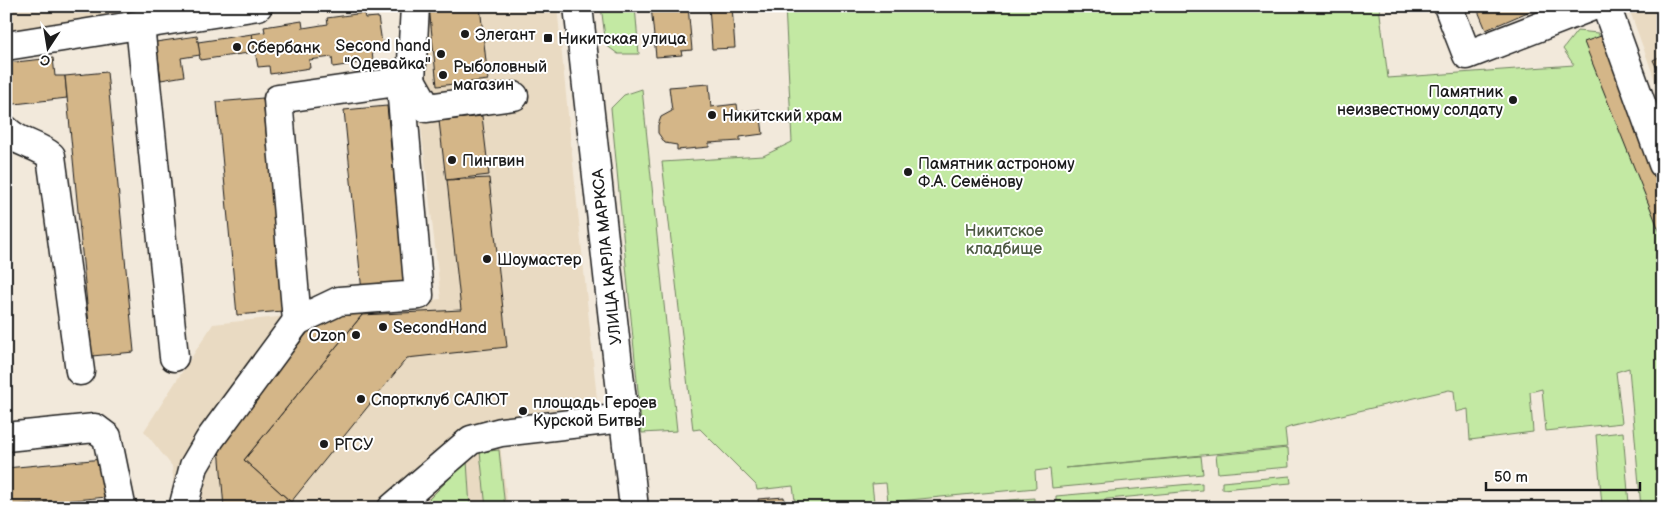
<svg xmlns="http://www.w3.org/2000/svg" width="1669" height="514" font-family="'Balsamiq Sans',sans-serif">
<rect width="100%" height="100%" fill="#f2e9db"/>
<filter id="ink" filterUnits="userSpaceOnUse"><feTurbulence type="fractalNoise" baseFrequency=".02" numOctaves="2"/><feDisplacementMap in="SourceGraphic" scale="10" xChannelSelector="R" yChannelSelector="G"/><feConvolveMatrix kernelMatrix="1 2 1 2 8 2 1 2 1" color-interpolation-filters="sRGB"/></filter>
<g filter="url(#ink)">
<g fill="#e9dac2">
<path d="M6,6H314L6,50Z"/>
<path d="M407,6H557L597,399L586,435L500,445L508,508H176L172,466L144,431L213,324L441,299Z"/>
<path d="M1628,6H1663V102Z"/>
</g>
<g fill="#c3e9a3" stroke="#708260">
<path d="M601,6H635L639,54H618L606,45Z"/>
<path d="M785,6H1379L1388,78L1574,65L1563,49L1577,31L1598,33L1663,186V508H1641L1629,368L1616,372L1622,423L1546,431L1542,389L1530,392L1533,432L1470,440L1468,409L1456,412L1454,391L1449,390L1290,427L1285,429L1287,447L1065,468L1201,456L1203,474L1052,488L1050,469L1035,471L1036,488L888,502L886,483L872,484L874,502L796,508L793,486L757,490L756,485L700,429L693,430L662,162L763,156L792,142Z"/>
<path d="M642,89L677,431L642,433L611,108L624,95Z"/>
<path d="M1623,432L1629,504L1602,506L1596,435Z"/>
<path d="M1288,448L1289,467L1218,473L1216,455Z"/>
<path d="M499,450L505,508H486L480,452Z"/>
<path d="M467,461L470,508H420Z"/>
<path d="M1290,476L1291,483L1222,489V482Z"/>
<path d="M1202,483V490L1056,504V496Z"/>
<path d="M1034,498V505L999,508H915Z"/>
</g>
<g fill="#d4b688" stroke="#1c1c1c">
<path d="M429,6H480L488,80L437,86Z"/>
<path d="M651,6H688L692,50L681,51L682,55L656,57Z"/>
<path d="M709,6H732L735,48L712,49Z"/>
<path d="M1476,6H1528L1530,11L1486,30Z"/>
<path d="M364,13L365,18L378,17L383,49L372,51L373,61L333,67L332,57L309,60L310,68L270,74L269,66L258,67L252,34L265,32L264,27L302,21L303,28L328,24L327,18Z"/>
<path d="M252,34L255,52L200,60L198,42Z"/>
<path d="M197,36L200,55L181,58L184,76L161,80L156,42Z"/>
<path d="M1601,36L1663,192V240L1584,42Z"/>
<path d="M1663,55V81L1653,60Z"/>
<path d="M53,58L55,76H65L67,98L6,105V63Z"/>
<path d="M107,72L134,352L92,356L65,76Z"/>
<path d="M709,84L711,107L737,104L738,112L760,109L763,134L740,137V141L709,143V147L677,150V145L665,143L658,133V125L661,117L672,111L669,87Z"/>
<path d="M263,98L283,311L237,315L217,102Z"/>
<path d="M387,106L405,289L362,292L344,110Z"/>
<path d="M482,116L489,175L446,180L439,121Z"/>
<path d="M489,178L507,347L407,358L291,502L244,460L362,315L461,310L447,180Z"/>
<path d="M348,308L362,315L244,460L291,502V508H224L219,447L321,315Z"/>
<path d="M103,459L107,497L6,506V468Z"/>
<path d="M784,497L785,508H759L758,499Z"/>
</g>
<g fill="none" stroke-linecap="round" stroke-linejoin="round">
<defs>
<g id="minor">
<path d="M1448,6L1467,55L1593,6"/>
<path d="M1606,6L1663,164"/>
<path d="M140,25L174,357"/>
<path d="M6,46L258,6"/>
<path d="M411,80L427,108L514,96"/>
<path d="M6,130C18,143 38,145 51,156L80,371"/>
<path d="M297,321L339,301L419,295L402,98L411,80"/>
<path d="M6,437L95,428L107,437L121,505L123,508"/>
<path d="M183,508L194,466L210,439L297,321L278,99L411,80L415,6"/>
<path d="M392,508L471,440L501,432L624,418"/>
</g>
<path id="major" d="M578,6L634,508"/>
</defs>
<use href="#minor" stroke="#1c1c1c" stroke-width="31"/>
<use href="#major" stroke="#1c1c1c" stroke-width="31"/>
<use href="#minor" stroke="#fff" stroke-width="28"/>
<use href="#major" stroke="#fff" stroke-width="28"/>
</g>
</g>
<g fill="#1c1c1c" stroke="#fff" stroke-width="2">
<circle cx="465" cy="34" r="5"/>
<rect x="543" y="33" width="10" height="10" rx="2.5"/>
<circle cx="237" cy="47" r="5"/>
<circle cx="441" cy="54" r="5"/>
<circle cx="443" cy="75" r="5"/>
<circle cx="1513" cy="100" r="5"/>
<circle cx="712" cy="115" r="5"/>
<circle cx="452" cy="160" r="5"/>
<circle cx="908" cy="172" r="5"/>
<circle cx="487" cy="259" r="5"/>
<circle cx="383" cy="327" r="5"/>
<circle cx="356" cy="335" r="5"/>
<circle cx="361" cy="399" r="5"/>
<circle cx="523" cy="411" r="5"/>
<circle cx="324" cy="444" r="5"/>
</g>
<g text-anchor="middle" stroke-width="4" stroke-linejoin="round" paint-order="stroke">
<g font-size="16" fill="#1c1c1c" stroke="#fff" text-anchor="start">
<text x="475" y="40">Элегант</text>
<text x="558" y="44">Никитская улица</text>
<text x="431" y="51" text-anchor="end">Second hand<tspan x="431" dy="18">"Одевайка"</tspan></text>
<text x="247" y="53">Сбербанк</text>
<text x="453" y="72">Рыболовный<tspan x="453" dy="18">магазин</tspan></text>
<text x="1503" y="97" text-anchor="end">Памятник<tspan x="1503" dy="18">неизвестному солдату</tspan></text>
<text x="722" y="121">Никитский храм</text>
<text x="462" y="166">Пингвин</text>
<text x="918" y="169">Памятник астроному<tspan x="918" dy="18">Ф.А. Семёнову</tspan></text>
<text x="497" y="265">Шоумастер</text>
<text x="393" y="333">SecondHand</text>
<text x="346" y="341" text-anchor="end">Ozon</text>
<text x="371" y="405">Спортклуб САЛЮТ</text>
<text x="533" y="408">площадь Героев<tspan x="533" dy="18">Курской Битвы</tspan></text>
<text x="334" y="450">РГСУ</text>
</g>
<g font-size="16" fill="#4e5a44" stroke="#fff">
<text x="1004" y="236">Никитское<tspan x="1004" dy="18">кладбище</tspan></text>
</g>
<g font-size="16" fill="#1c1c1c" stroke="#fff">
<text transform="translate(606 257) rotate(-96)" y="6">УЛИЦА КАРЛА МАРКСА</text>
</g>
</g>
<rect width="1669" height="514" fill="none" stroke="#fff" stroke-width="25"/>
<rect x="12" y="12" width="1644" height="489" fill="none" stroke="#1c1c1c" stroke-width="2" filter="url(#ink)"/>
<g transform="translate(48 48) rotate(192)" stroke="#ffffff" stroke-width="4" paint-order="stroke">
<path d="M0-4L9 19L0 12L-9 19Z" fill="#1c1c1c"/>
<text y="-8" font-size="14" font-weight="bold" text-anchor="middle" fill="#1c1c1c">С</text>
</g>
<path d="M1486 482v8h154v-8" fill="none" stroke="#1c1c1c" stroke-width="2.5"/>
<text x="1494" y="482" font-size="15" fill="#1c1c1c" stroke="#ffffff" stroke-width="4" paint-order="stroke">50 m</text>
</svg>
